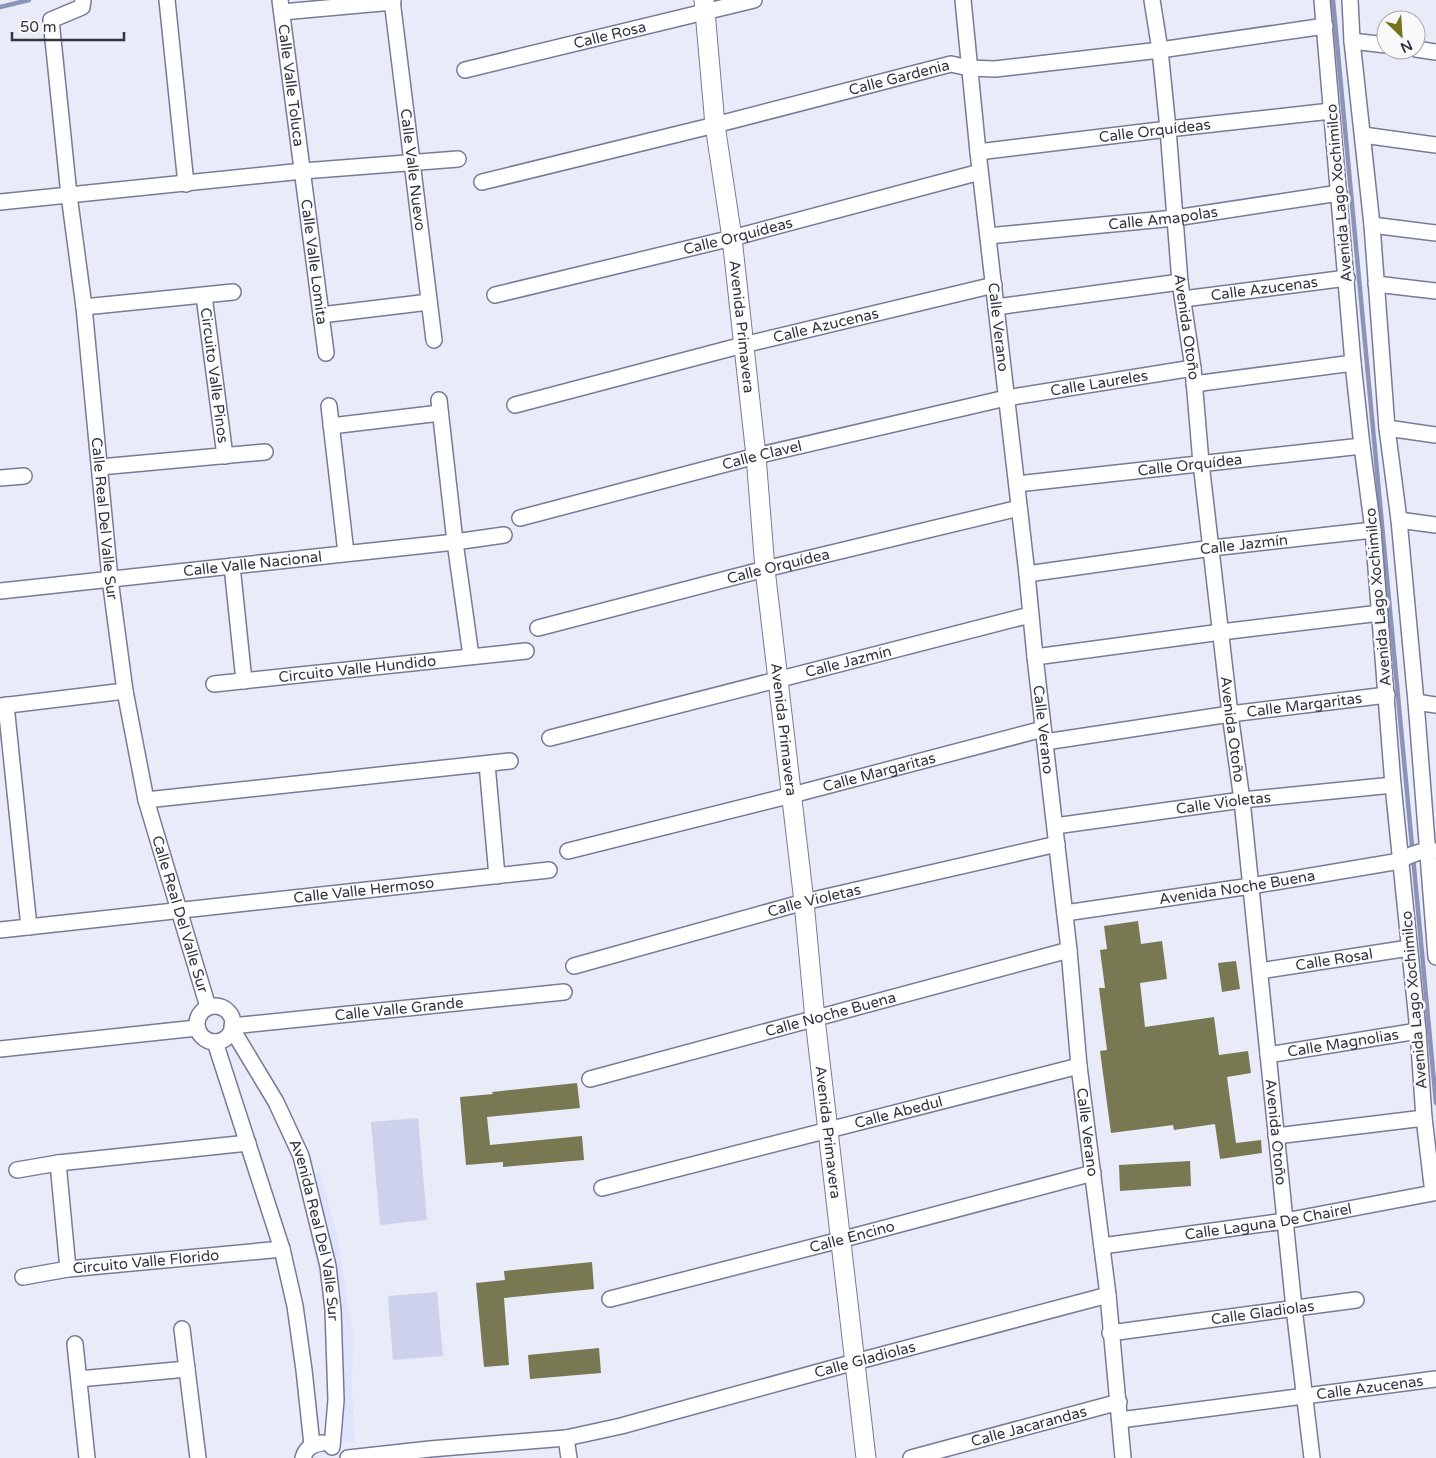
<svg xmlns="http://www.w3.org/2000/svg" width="1436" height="1458" font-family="'Varela Round',sans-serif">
<rect width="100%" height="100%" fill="#e9ebf9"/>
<path fill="#dfe3fb" d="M320,1172L337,1235L353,1335L352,1389L355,1443L327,1437V1314L299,1181Z"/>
<g fill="#cdd1eb">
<path d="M418,1118L427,1220L380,1225L371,1122Z"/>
<path d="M437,1292L443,1356L393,1360L388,1296Z"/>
</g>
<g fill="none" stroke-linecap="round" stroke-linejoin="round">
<g stroke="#8d93b8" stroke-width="4.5">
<path d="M1333,0L1436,1103"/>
<path d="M0,7L29,0"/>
</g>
</g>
<g fill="#787953">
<path d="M1138,921L1141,944L1162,941L1167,979L1140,983L1145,1027L1214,1017L1219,1055L1248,1051L1251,1073L1227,1077L1236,1143L1261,1140L1262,1153L1220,1159L1215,1124L1174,1130L1173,1125L1111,1133L1100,1051L1107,1050L1099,988H1105L1100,950L1107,949L1104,926Z"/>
<path d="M1236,961L1240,989L1222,992L1218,963Z"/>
<path d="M577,1083L580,1108L487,1117L490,1145L582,1136L584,1160L503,1167V1162L466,1165L460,1097L493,1094L492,1092Z"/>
<path d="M1190,1161L1191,1186L1120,1191L1119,1165Z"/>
<path d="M592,1262L594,1289L504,1298L509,1365L484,1367L476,1283L505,1280L504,1271Z"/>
<path d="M599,1348L601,1373L530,1379L528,1355Z"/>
</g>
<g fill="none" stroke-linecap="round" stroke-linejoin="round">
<defs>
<g id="minor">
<path id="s1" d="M83,0L82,7L51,20L69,195L84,307L110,579L125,691L146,800L208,1007"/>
<path d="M167,0L186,184"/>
<path id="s2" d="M280,0L326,353"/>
<path id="s3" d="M392,0L434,340"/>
<path id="s4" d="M963,0L978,152L1027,574L1035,657L1069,950L1079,1066L1108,1295L1123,1458"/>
<path id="s5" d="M1152,0L1160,50L1168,129L1180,282L1193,368L1201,463L1230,714L1242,800L1294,1308L1312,1458"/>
<path d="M1350,0L1352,41L1372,225L1387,428L1399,520L1416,702L1436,957"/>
<path d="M282,12L393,2"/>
<path d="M1352,41L1386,45"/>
<path d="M1416,49L1436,52"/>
<path id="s6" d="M465,70L754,0"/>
<path d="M1363,135L1436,145"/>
<path id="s7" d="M978,152L1168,129L1331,111"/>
<path id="s8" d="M482,182L715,125L951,64L969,68L995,69L1160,50L1325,26"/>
<path d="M0,202L303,171L458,159"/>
<path d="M1372,225L1436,233"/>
<path id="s9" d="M988,236L1175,218L1339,193"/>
<path d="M1376,284L1436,291"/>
<path id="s10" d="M495,295L732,238L980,172"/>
<path id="s11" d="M204,296L225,456"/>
<path id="s12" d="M1183,299L1347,278"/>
<path d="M84,307L233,292"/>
<path d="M996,307L1180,282"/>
<path d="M321,315L429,302"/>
<path d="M1194,384L1353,363"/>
<path d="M439,400L455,542L471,656"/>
<path id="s13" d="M515,405L743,345L994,285"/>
<path d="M329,406L346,553"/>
<path d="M331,426L440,413"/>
<path d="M1387,428L1436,435"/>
<path d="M100,467L265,452"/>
<path d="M0,478L24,476"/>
<path id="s14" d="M1017,484L1362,446"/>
<path id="s15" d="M520,518L756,456L1006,398L1193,368"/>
<path d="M1399,520L1436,525"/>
<path d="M232,566L244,681"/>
<path id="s16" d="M1027,574L1212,548L1373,530"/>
<path id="s17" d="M0,591L455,542L504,535"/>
<path id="s18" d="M538,628L765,569L1019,508"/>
<path d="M1035,657L1221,632L1380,613"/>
<path id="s19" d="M214,684L526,651"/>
<path d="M1416,702L1436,705"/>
<path d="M6,705L29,927"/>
<path d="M0,706L125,691"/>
<path id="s20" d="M550,738L1030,615"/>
<path id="s21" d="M1045,742L1230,714L1387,695"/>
<path d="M487,764L497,876"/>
<path d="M146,800L510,761"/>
<path id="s22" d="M1055,826L1242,800L1393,785"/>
<path id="s23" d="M568,851L792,795L1043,729"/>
<path id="s24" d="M1065,913L1251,886L1400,861C1410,854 1425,849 1436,851"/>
<path id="s25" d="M0,930L549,870"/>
<path id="s26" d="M574,966L804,902L1057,844"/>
<path id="s27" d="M1260,971L1409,948"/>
<circle cx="215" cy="1024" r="18"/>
<path id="s28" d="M232,1026L564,992"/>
<path id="s29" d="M232,1029L276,1102L301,1156L328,1266L333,1310L336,1400L332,1447"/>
<path d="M215,1042L282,1249L295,1306L304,1370L312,1445"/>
<path d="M0,1049L197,1028"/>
<path id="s30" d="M1268,1055L1418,1031"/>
<path id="s31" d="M590,1079L1069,950"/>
<path d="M1276,1136L1424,1118"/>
<path d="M58,1163L68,1269"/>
<path d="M17,1170L58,1163L248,1143"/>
<path id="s32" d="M602,1188L1079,1066"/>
<path id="s33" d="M1102,1246L1285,1221L1433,1193L1424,1118L1418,1031L1393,785L1373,530L1362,446L1353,363L1322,0"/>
<path id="s34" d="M23,1277L68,1269L282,1249"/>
<path id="s35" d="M610,1299L840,1240L1093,1173"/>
<path d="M182,1329L198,1458"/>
<path id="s36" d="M1110,1333L1356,1300"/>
<path d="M75,1344L87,1458"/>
<path d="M79,1379L187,1369"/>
<path id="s37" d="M1120,1420L1436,1379"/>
<path d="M566,1438L569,1458"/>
<path d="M303,1458C306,1448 311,1445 322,1443"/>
<path id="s38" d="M348,1458L430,1449L566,1438L621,1426L855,1362L1108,1295"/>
<path id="s39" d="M911,1458L1119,1402"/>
</g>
<g id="tertiary">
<path id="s40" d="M704,0L715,125L732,238L756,456L765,569L804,902L815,1019L866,1458"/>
</g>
</defs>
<use href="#minor" stroke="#767b99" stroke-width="18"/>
<use href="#tertiary" stroke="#767b99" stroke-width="21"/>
<use href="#minor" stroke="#fff" stroke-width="15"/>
<use href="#tertiary" stroke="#fff" stroke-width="19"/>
</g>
<g text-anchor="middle" stroke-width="5" stroke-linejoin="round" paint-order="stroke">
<g font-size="15" fill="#323441" stroke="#f9f9f9">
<text dy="5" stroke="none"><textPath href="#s6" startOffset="149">Calle Rosa</textPath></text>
<text dy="5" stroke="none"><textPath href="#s8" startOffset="430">Calle Gardenia</textPath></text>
<text dy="5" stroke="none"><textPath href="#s2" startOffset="86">Calle Valle Toluca</textPath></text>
<text dy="5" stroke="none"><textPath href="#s7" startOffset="178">Calle Orquídeas</textPath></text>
<text dy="5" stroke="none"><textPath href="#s3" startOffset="171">Calle Valle Nuevo</textPath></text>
<text transform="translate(1339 193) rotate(-95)" y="5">Avenida Lago Xochimilco</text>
<text dy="5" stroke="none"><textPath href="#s9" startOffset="176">Calle Amapolas</textPath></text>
<text dy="5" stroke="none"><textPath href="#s10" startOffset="250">Calle Orquídeas</textPath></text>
<text dy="5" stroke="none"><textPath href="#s2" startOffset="264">Calle Valle Lomita</textPath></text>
<text dy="5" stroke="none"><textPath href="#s12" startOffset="82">Calle Azucenas</textPath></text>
<text dy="5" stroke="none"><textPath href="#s13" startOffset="321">Calle Azucenas</textPath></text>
<text dy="5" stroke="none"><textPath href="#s40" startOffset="329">Avenida Primavera</textPath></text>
<text dy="5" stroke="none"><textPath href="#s4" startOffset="329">Calle Verano</textPath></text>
<text dy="5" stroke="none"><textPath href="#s5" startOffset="329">Avenida Otoño</textPath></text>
<text dy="5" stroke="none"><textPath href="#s11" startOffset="80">Circuito Valle Pinos</textPath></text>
<text dy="5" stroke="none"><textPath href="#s15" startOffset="595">Calle Laureles</textPath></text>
<text dy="5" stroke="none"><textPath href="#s15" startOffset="250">Calle Clavel</textPath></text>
<text dy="5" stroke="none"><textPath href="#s14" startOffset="174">Calle Orquídea</textPath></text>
<text dy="5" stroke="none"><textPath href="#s1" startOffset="542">Calle Real Del Valle Sur</textPath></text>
<text dy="5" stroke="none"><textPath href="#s16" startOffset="219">Calle Jazmín</textPath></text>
<text dy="5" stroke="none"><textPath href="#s17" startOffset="254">Calle Valle Nacional</textPath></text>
<text dy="5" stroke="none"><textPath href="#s18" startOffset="248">Calle Orquídea</textPath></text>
<text transform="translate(1378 597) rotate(-95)" y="5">Avenida Lago Xochimilco</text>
<text dy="5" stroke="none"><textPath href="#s20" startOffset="308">Calle Jazmín</textPath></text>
<text dy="5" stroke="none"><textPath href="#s19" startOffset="144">Circuito Valle Hundido</textPath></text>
<text dy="5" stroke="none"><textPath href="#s21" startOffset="262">Calle Margaritas</textPath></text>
<text dy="5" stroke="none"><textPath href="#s40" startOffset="734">Avenida Primavera</textPath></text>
<text dy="5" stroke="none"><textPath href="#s4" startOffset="734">Calle Verano</textPath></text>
<text dy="5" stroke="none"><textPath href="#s5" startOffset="734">Avenida Otoño</textPath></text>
<text dy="5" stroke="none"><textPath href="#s23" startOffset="321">Calle Margaritas</textPath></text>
<text dy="5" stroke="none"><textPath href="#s22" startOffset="170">Calle Violetas</textPath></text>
<text dy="5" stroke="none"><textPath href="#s24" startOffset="174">Avenida Noche Buena</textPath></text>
<text dy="5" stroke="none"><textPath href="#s25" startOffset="366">Calle Valle Hermoso</textPath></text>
<text dy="5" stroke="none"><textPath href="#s26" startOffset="249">Calle Violetas</textPath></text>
<text dy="5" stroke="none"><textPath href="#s1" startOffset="946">Calle Real Del Valle Sur</textPath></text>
<text dy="5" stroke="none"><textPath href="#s27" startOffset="75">Calle Rosal</textPath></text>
<text transform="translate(1414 1000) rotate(-95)" y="5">Avenida Lago Xochimilco</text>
<text dy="5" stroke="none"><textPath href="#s28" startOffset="168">Calle Valle Grande</textPath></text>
<text dy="5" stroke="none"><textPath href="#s31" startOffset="249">Calle Noche Buena</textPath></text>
<text dy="5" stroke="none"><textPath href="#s30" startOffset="76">Calle Magnolias</textPath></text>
<text dy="5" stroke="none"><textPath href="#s32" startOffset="306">Calle Abedul</textPath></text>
<text dy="5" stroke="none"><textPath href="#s4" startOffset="1139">Calle Verano</textPath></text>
<text dy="5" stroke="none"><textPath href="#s5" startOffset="1139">Avenida Otoño</textPath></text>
<text dy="5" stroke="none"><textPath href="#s40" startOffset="1139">Avenida Primavera</textPath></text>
<text dy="5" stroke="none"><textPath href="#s33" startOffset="168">Calle Laguna De Chairel</textPath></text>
<text dy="5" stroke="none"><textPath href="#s29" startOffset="220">Avenida Real Del Valle Sur</textPath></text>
<text dy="5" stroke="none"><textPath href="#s35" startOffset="250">Calle Encino</textPath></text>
<text dy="5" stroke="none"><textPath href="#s34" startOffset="124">Circuito Valle Florido</textPath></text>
<text dy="5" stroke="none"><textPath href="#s36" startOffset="154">Calle Gladiolas</textPath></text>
<text dy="5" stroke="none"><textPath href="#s38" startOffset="528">Calle Gladiolas</textPath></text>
<text dy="5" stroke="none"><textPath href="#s37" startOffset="252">Calle Azucenas</textPath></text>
<text dy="5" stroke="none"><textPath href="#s39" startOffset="122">Calle Jacarandas</textPath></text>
</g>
</g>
<g transform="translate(1401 35) rotate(155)"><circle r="24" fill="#f9f9f9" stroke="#a9aaaf"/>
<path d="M0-4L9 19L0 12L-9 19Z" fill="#737419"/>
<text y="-8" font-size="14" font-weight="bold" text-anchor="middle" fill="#323441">N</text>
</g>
<path d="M12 32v8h112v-8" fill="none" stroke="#323441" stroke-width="2.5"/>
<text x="20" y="32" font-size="15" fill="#323441" stroke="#f9f9f9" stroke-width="4" paint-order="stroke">50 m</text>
</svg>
